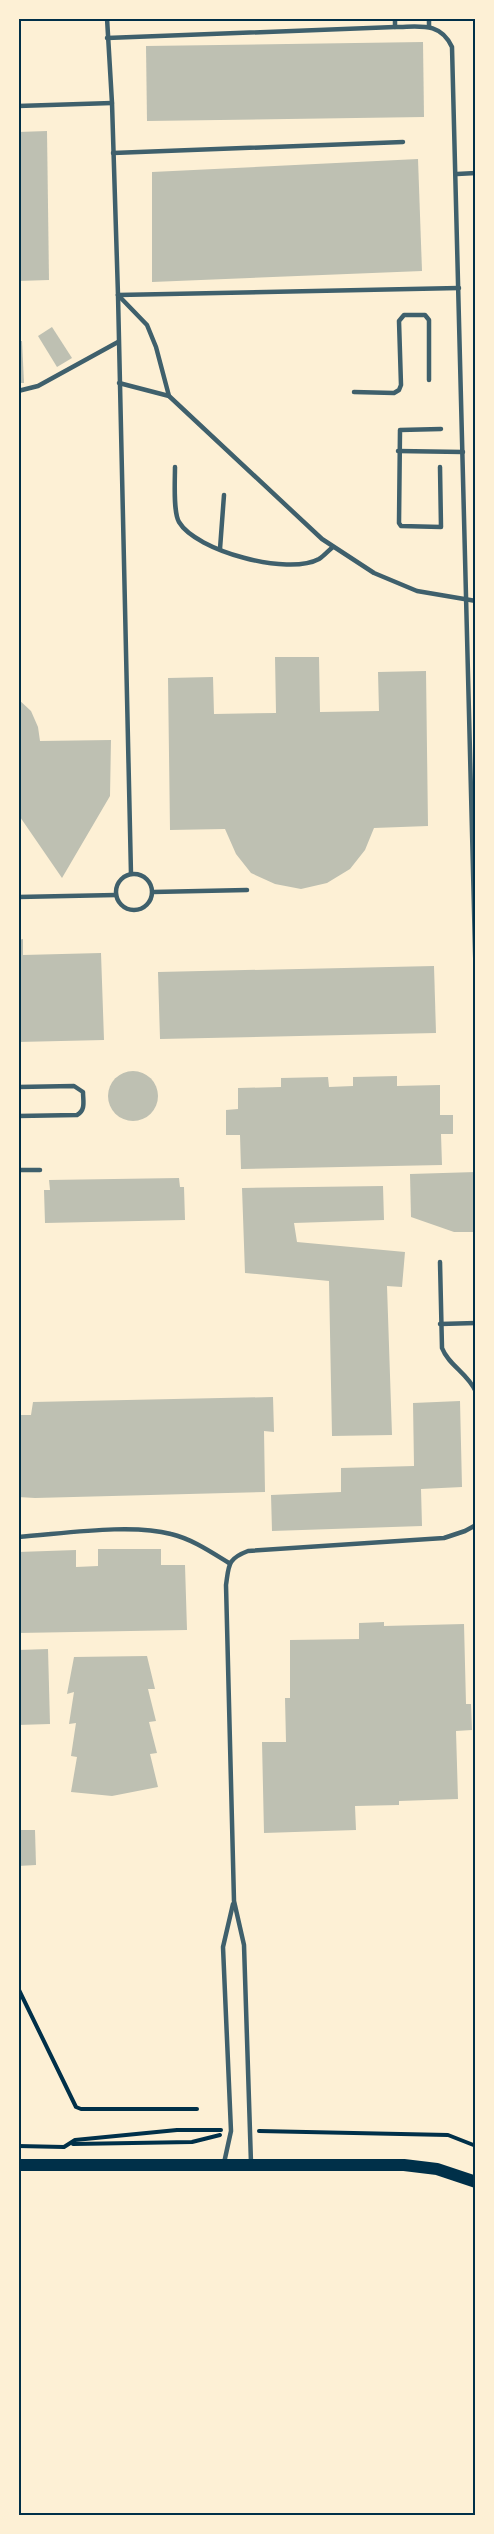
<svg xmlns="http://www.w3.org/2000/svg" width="494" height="2534" font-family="Signika,sans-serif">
<rect width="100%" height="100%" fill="#fdf0d5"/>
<g fill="#bec0b2">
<path d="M423,42L424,117L147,121L146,46Z"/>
<path d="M47,131L49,280L18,281V132Z"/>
<path d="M418,159L422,271L152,282V172Z"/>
<path d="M52,327L72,358L57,367L38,336Z"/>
<path d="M18,341H22L24,383H18Z"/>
<path d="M275,657H319L320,712L379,711L378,672L426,671L428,826L374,828L365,850L350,869L327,883L301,889L275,884L251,873L236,854L225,829L170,830L168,678L213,677L214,714L276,713Z"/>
<path d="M18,699L31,711L38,727L40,741L111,740L110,796L62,878L18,814Z"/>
<path d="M23,939V955L101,953L104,1040L18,1042V940Z"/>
<path d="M434,966L436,1033L160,1039L158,972Z"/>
<circle cx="133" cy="1096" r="25"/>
<path d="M397,1076V1086L440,1085V1115H453V1134H441L442,1165L241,1169L240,1135H226V1110L238,1109V1088L281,1087V1078L328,1077L329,1087L353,1086V1077Z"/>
<path d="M476,1172V1232H454L411,1217L410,1174Z"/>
<path d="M179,1178L180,1187H184L185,1220L45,1223L44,1190H50L49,1180Z"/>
<path d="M383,1186L384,1220L294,1223L297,1242L405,1252L402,1287L387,1286L392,1435L332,1436L329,1281L245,1273L242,1188Z"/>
<path d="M273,1397L274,1432L264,1431L265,1492L35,1498L18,1497V1415H31L33,1402Z"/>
<path d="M460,1401L462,1487L421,1489L422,1526L272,1531L271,1495L341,1492V1468L414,1466L413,1403Z"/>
<path d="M98,1549H161V1565H185L187,1630L18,1633V1552L76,1550V1567L98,1566Z"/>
<path d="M384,1622V1626L464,1624L466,1704H471L472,1730L456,1731L458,1799L399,1801V1805L355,1806L356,1830L264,1833L262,1742H286L285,1698H290V1640L359,1639V1623Z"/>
<path d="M48,1649L50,1724L18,1725V1650Z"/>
<path d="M147,1656L155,1689H148L156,1721L149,1722L157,1753L150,1754L158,1787L112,1796L71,1792L77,1757L71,1756L76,1723L69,1724L74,1692L67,1694L74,1657Z"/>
<path d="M18,1830H35L36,1865L18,1866Z"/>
</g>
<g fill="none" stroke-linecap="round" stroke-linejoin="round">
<g stroke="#003049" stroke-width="4">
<path d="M18,1988L76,2107L81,2109H197"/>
<path d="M259,2131L448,2135L476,2146"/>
<path d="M73,2144L192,2142L220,2135"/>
<path d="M18,2146L64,2147L75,2140L177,2130H221"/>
</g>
<g stroke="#3f606c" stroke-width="4.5">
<path d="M107,18L112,103L118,295L131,874"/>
<path d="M395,18V27C419,27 440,21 452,47L476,988"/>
<path d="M429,27V18"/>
<path d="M107,38L395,27"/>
<path d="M18,106L112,103"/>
<path d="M113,153L403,142"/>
<path d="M457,174L476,173"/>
<path d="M118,295L147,325L156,347L169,396L322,539L374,573L417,591L476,601"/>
<path d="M118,295L459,288"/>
<path d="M119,383L169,396"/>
<path d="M18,391L38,386L118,342"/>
<path d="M354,392L394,393L399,390L401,385L399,321L404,315H425L429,320V380"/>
<path d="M398,451L463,452"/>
<path d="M175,467C175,480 173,512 179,522C196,551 288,576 319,559C324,556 329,550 333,547"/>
<path d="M440,467L441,527L401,526L399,523L400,430L441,429"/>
<path d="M220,549L224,495"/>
<circle cx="134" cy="892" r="18"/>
<path d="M153,892L247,890"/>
<path d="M18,897L116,895"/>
<path d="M18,1087L74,1086L83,1092C83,1101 86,1110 77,1115L18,1116"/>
<path d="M18,1170H40"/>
<path d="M440,1262L442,1348C449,1366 468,1373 476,1392"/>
<path d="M440,1324L476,1323"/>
<path d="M18,1537C62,1534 130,1523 171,1534C192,1539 211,1552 229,1563"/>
<path d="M224,2163L231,2131L223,1947L233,1904"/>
<path d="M251,2163L244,1945L234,1901L226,1585C229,1565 227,1559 248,1551L444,1538L465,1531L476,1525"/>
</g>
<path stroke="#003049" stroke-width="12" d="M18,2165H404L437,2169L476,2182"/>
</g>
<rect width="494" height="2534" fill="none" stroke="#fdf0d5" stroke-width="39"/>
<rect x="20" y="20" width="454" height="2494" fill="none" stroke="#003049" stroke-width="2"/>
</svg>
